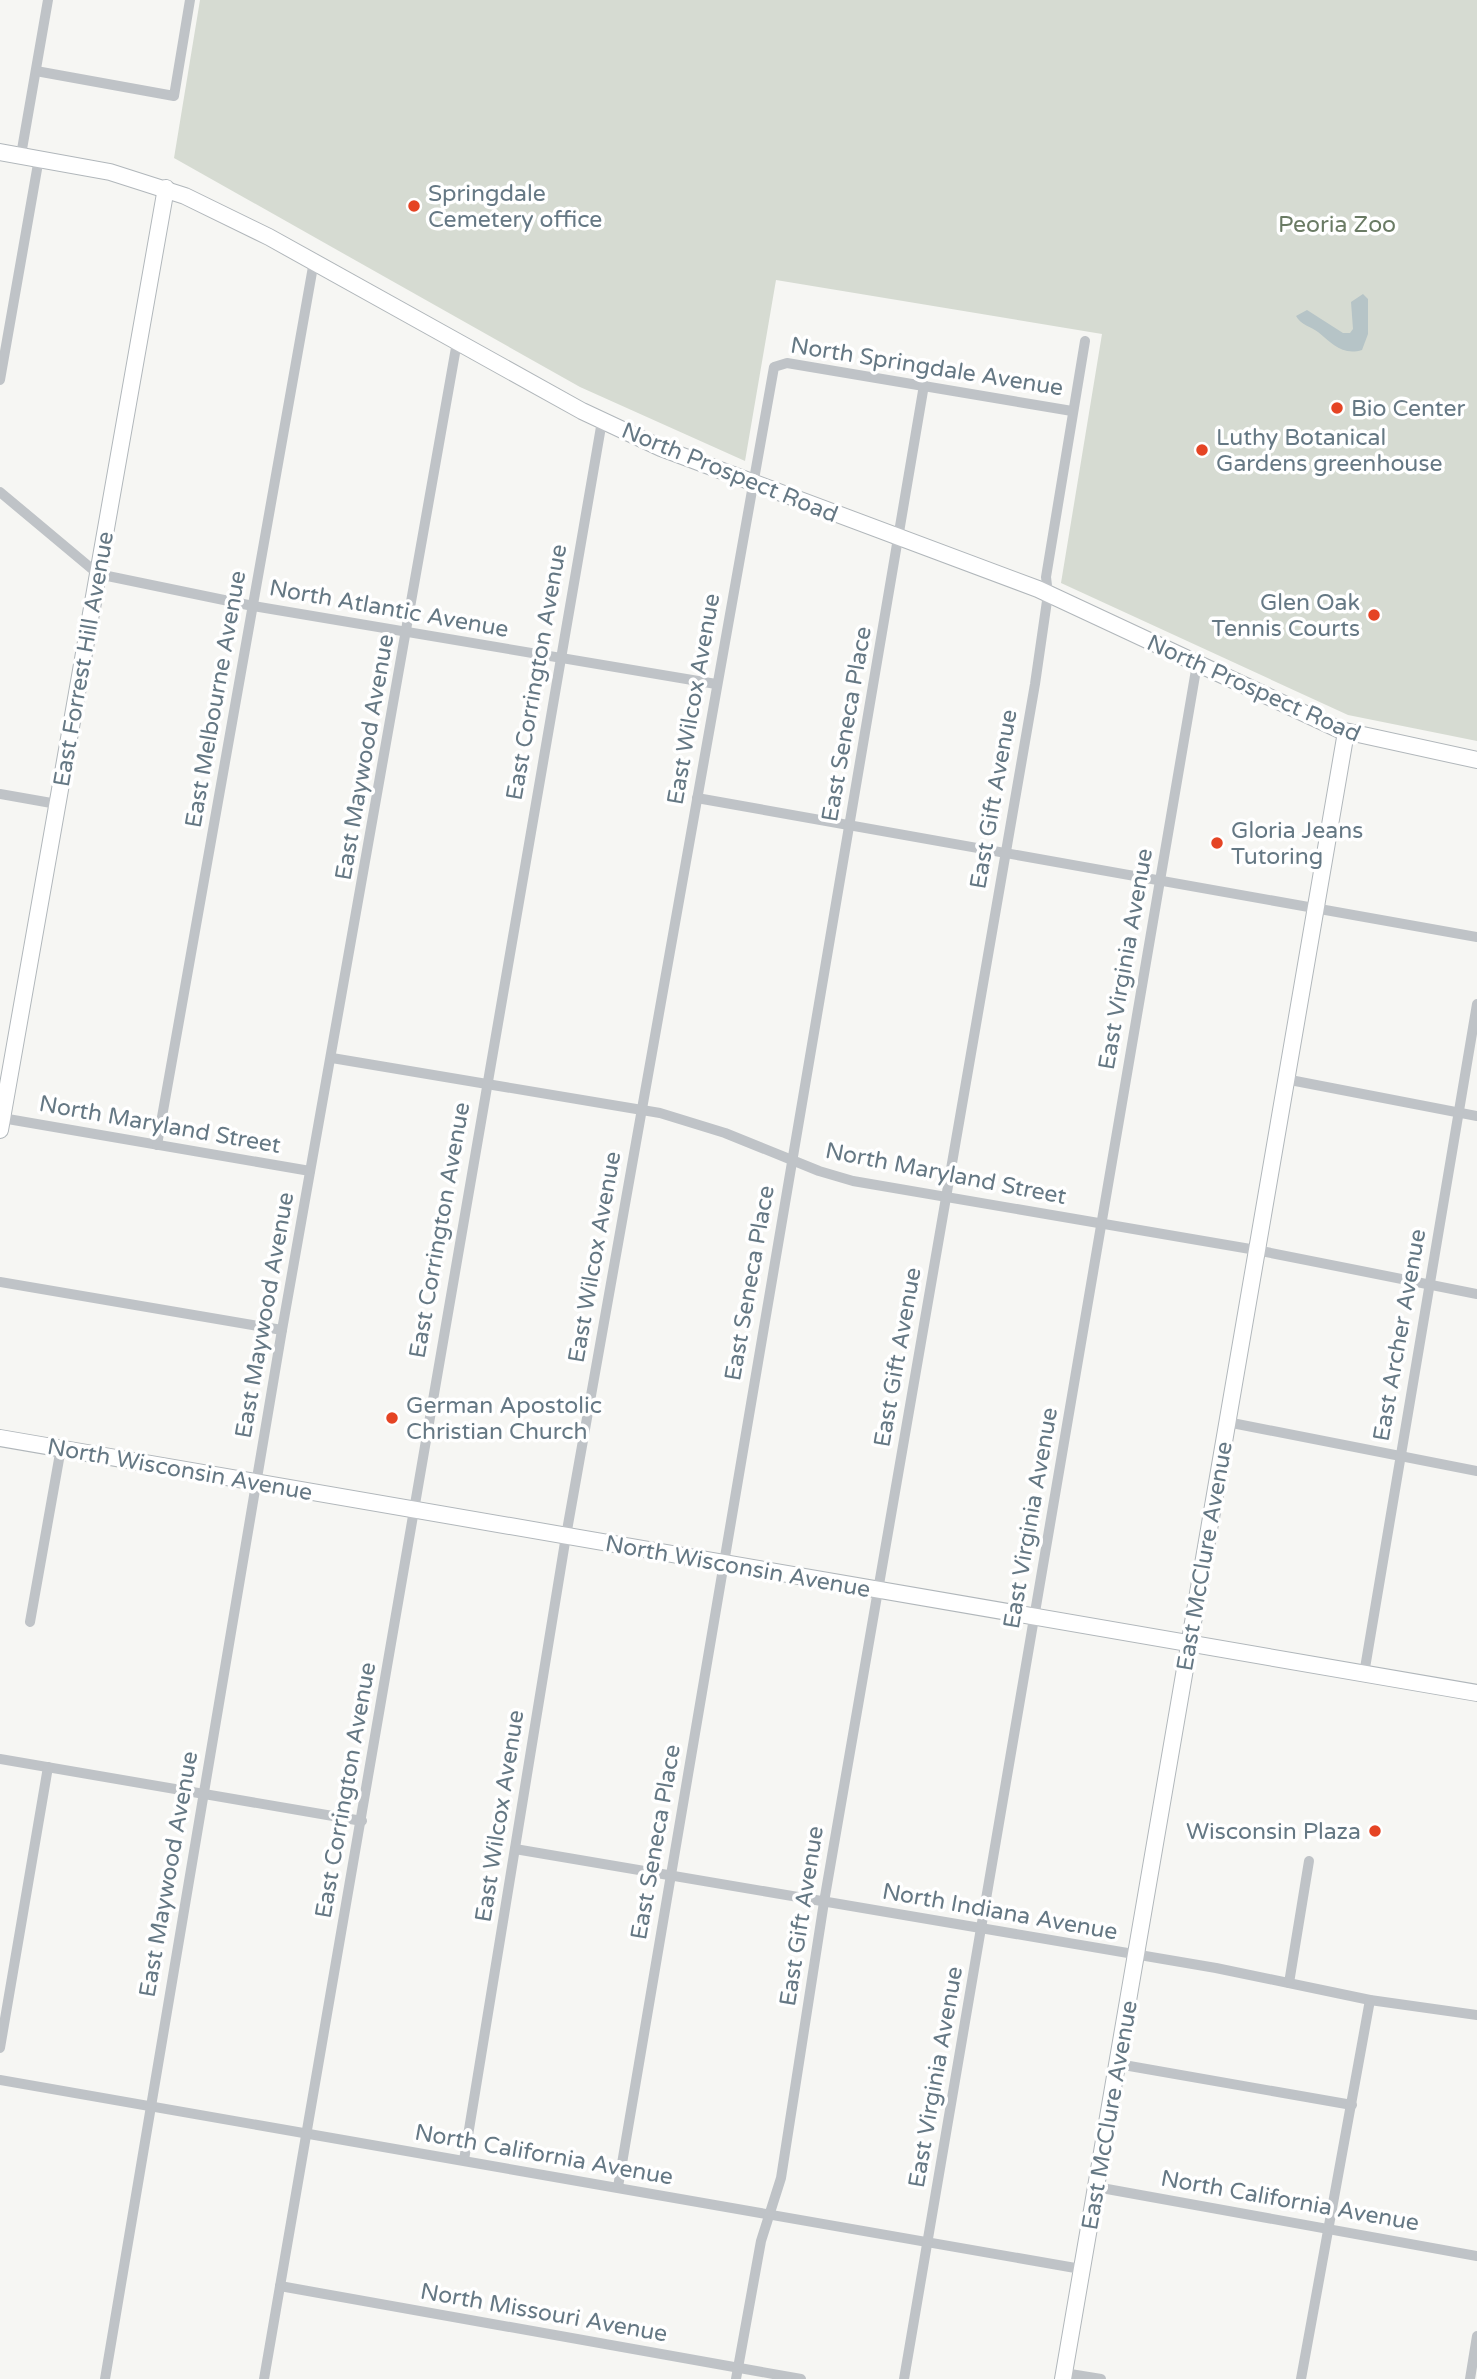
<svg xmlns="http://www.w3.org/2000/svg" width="1477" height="2379" font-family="'Varela Round',sans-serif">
<rect width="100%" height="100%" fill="#f6f6f3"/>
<path fill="#d6dbd2" d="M200,0H1477V741L1348,715L1061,583L1102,334L776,280L745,461L580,387L174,158Z"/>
<path fill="#b6c4c7" d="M1363,294L1368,299V334L1362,350C1342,356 1332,343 1318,332C1310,326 1301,325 1296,316L1307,310L1343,333H1350L1353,329L1351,302Z"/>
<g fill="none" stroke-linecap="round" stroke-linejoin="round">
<defs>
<g id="secondary">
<path d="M0,152L110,172L185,196L269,237L582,411L661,448L1038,589L1340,730L1477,760"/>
<path d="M0,1130L166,188"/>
<path d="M0,1438L1477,1693"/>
<path d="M1063,2379L1346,732"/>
</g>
</defs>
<use href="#secondary" stroke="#b1b7bb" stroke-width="18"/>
<g stroke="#bfc3c7" stroke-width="10">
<path d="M36,71L174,96L190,0"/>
<path d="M21,155L48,0"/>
<path d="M0,380L39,158"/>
<path d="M0,492L98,574L253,606L716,684"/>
<path d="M0,794L57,804"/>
<path d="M697,798L1477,937"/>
<path d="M332,1058L660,1113L725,1133L819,1171L853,1181L1256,1250L1477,1294"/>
<path d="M1285,1079L1477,1116"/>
<path d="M2,1118L310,1171"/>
<path d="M157,1145L314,261"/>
<path d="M0,1282L282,1330"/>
<path d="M1227,1422L1477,1471"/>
<path d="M30,1622L61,1448"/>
<path d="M1364,1674L1477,1004"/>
<path d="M0,1759L362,1821"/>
<path d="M515,1849L1216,1968L1370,2000L1477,2015"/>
<path d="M1289,1983L1309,1861"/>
<path d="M0,2048L48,1767"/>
<path d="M1118,2064L1352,2105"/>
<path d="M0,2080L1081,2269"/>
<path d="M464,2160L566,1536L774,367L787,363L1072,411"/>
<path d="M618,2187L924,385"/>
<path d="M1096,2187L1477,2256"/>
<path d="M280,2286L801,2379"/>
<path d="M1064,2373L1101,2379"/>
<path d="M105,2379L282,1330L457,342"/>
<path d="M264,2379L602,421"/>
<path d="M736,2379L761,2241L781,2178L824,1902L1035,684L1048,594L1046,577L1085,341"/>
<path d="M904,2379L1197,664"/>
<path d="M1301,2379L1370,2000"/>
<path d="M1470,2379L1477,2336"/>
</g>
<use href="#secondary" stroke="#fff" stroke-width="16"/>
</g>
<g fill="#e54424" stroke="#fff" stroke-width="2.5">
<circle cx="414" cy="206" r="7"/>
<circle cx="1337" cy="408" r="7"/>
<circle cx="1202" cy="450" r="7"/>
<circle cx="1374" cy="615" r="7"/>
<circle cx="1217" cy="843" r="7"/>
<circle cx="392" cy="1418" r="7"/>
<circle cx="1375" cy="1831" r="7"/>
</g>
<g text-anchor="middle" stroke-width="7" stroke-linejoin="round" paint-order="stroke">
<g font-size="23" fill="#657884" stroke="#fff" text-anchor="start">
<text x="428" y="201">Springdale<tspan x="428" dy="26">Cemetery office</tspan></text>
<text x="1351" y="416">Bio Center</text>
<text x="1216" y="445">Luthy Botanical<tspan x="1216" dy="26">Gardens greenhouse</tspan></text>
<text x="1360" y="610" text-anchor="end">Glen Oak<tspan x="1360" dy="26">Tennis Courts</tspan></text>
<text x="1231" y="838">Gloria Jeans<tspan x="1231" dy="26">Tutoring</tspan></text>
<text x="406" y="1413">German Apostolic<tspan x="406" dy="26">Christian Church</tspan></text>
<text x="1361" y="1839" text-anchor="end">Wisconsin Plaza</text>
</g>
<g font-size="23" fill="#6a7b64" stroke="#fff">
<text x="1337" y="232">Peoria Zoo</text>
</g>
<g font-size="23" fill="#657884" stroke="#fff">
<text transform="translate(927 366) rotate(9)" y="8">North Springdale Avenue</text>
<text transform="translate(730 472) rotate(22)" y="8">North Prospect Road</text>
<text transform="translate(389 608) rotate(10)" y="8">North Atlantic Avenue</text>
<text transform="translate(83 659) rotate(-80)" y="8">East Forrest Hill Avenue</text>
<text transform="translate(536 672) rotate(-80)" y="8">East Corrington Avenue</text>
<text transform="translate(1254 688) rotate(24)" y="8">North Prospect Road</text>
<text transform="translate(215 699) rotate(-80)" y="8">East Melbourne Avenue</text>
<text transform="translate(693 699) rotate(-80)" y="8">East Wilcox Avenue</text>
<text transform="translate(846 724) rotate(-80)" y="8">East Seneca Place</text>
<text transform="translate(364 757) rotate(-80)" y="8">East Maywood Avenue</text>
<text transform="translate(993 799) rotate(-80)" y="8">East Gift Avenue</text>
<text transform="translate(1125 959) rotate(-80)" y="8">East Virginia Avenue</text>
<text transform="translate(160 1124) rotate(10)" y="8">North Maryland Street</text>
<text transform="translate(946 1173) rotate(11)" y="8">North Maryland Street</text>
<text transform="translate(439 1230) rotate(-80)" y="8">East Corrington Avenue</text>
<text transform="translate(594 1257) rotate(-80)" y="8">East Wilcox Avenue</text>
<text transform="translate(749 1283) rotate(-80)" y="8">East Seneca Place</text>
<text transform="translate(264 1315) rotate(-80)" y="8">East Maywood Avenue</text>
<text transform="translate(1399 1335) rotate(-80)" y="8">East Archer Avenue</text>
<text transform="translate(897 1357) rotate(-80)" y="8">East Gift Avenue</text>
<text transform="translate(180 1469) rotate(10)" y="8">North Wisconsin Avenue</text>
<text transform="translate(1030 1518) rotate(-80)" y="8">East Virginia Avenue</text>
<text transform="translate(1204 1556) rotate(-80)" y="8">East McClure Avenue</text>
<text transform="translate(738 1566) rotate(10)" y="8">North Wisconsin Avenue</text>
<text transform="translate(345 1790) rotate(-80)" y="8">East Corrington Avenue</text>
<text transform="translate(499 1816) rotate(-81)" y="8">East Wilcox Avenue</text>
<text transform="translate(655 1842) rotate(-80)" y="8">East Seneca Place</text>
<text transform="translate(168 1874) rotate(-80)" y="8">East Maywood Avenue</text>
<text transform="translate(1000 1911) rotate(10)" y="8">North Indiana Avenue</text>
<text transform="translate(801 1916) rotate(-81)" y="8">East Gift Avenue</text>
<text transform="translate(935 2077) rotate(-80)" y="8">East Virginia Avenue</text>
<text transform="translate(1109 2115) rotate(-80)" y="8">East McClure Avenue</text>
<text transform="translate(544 2154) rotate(10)" y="8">North California Avenue</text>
<text transform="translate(1290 2200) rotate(10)" y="8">North California Avenue</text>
<text transform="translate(544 2312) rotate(10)" y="8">North Missouri Avenue</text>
</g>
</g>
</svg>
